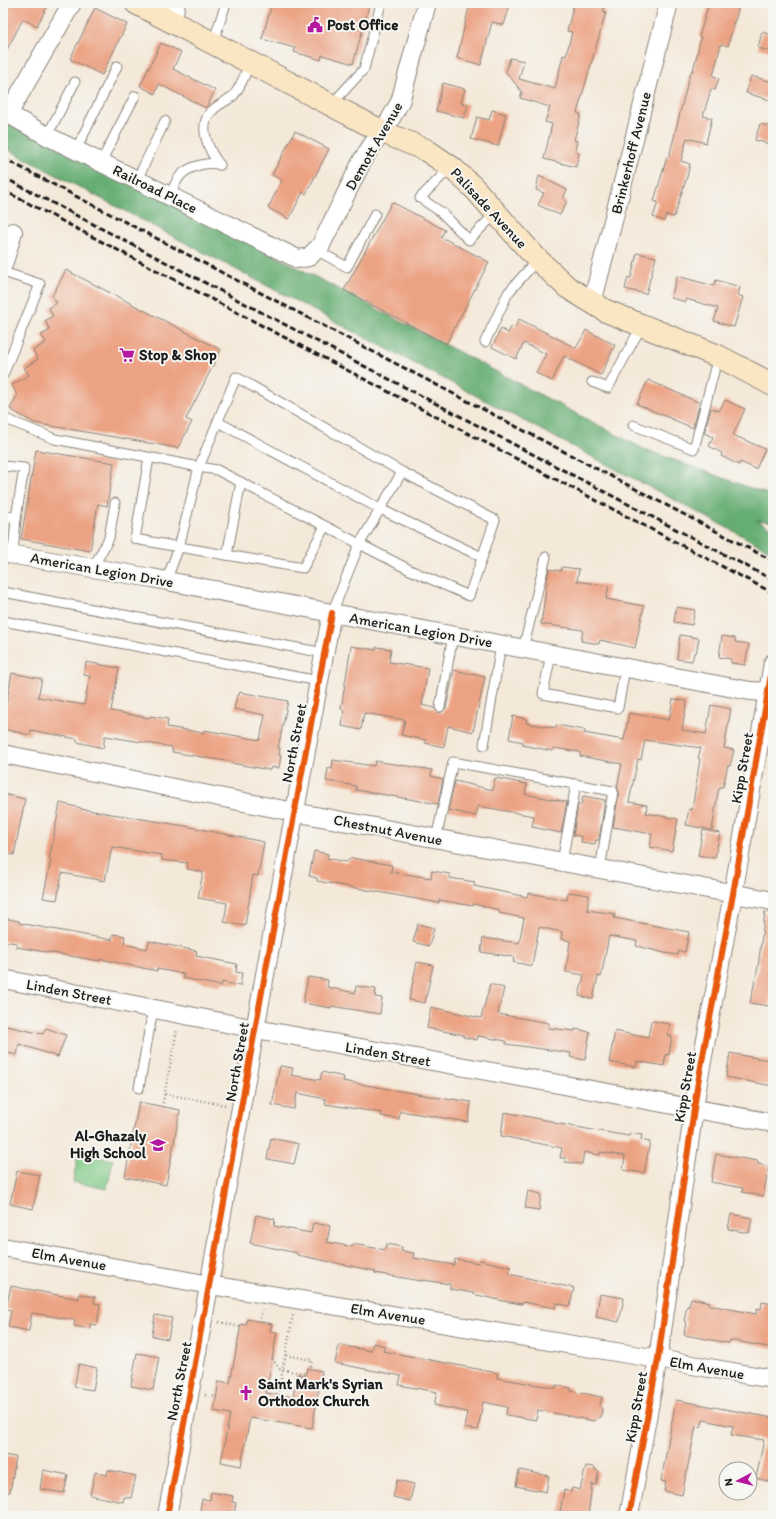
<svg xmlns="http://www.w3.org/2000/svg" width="776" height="1519" font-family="Itim,sans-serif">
<rect width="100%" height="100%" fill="#f6f6f2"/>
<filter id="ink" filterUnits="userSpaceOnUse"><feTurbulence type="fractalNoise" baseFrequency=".025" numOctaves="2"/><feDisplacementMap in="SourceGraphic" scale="8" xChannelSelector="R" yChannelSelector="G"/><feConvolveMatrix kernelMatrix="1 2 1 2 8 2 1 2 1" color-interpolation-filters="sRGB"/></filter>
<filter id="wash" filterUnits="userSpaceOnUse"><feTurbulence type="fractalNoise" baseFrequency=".012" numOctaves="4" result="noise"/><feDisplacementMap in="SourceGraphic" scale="16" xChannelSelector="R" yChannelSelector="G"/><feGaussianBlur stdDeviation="0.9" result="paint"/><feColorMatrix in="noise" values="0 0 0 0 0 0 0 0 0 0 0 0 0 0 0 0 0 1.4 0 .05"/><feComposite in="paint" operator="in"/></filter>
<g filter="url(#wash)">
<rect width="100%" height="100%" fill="#f4e9d9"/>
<path fill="#7ec986" stroke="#4d7251" d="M78,1153L113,1160L107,1189L73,1182Z"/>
<path fill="#66ad73" stroke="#416448" d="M3,113L644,449L773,496V522L756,520L773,529V552L3,147Z"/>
<g id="blocks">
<g fill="#eca383">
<path d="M3,3H49L37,26L23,19L3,57Z"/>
<path d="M272,3H370L353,64L322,55L321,60L294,52L295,48L262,39Z"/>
<path d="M470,3H491L509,8L504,25L492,22L481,65L457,58Z"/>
<path d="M574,3H602L601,5L605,6L603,11L606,12L577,113L581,114L574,140L577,141L575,152L579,153L576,167L544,159L552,124L545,122L550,107L520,98L522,92L506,72L510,58L524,61L519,79L555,89L563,55L566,56L572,32L567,31Z"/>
<path d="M709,3H740L735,21H734L728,46L721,44L713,76L719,78L715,90L711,89L703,116L712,118L706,143L687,138L681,161L690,164L687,177L674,217L666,215L664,221L653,217L658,202L654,201L667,157H669L689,77L692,70L693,71L701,37H699Z"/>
<path d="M95,8L127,24L102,75L70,59Z"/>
<path d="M762,32L773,35V52L758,48Z"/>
<path d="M161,43L181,52L173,69L215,90L206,108L159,84L155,94L140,86Z"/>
<path d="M751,76L773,82V101L746,93Z"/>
<path d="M443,83L465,89L461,103L468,104L464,118L436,111Z"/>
<path d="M492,110L506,114L498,146L471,139L477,117L489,120Z"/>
<path d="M760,124L773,127L769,144L755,140Z"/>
<path d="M295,131L329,149L306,194L303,192L289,219L268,208L282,180L272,175Z"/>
<path d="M539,176L567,190L563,199L567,201L560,215L538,205L544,193L536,190Z"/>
<path d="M392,202L445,230L441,237L489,262L446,344L344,290Z"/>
<path d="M637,253L656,257L646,294L625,289L628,277L631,278Z"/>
<path d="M66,270L221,350L186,419L192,422L178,448L34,423L10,409L17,395L12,385L29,375L24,368L38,359L33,351L46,342L41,335L50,330L45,321L53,316L49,308L57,303L52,296Z"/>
<path d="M677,276L714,286L716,280L740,287L738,295L743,297L734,327L714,321L718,308L686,299V302L671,298Z"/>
<path d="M519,319L576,348L586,330L615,345L601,375L564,356L552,381L536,373L546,354L524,343L516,359L492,347L501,329L508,333L512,326L515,327Z"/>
<path d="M648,380L700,403L693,428L637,404Z"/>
<path d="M725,400L745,409L733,435L765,449L756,469L740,462L739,465L721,456L722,453L709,446L713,437L704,433L711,408L719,411Z"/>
<path d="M36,450L114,463L107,506L98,504L90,551L21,539Z"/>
<path d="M562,567L579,569L577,581L609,586L606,599L644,606L635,648L600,640L599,644L581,641L583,630L541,624L549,569L561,571Z"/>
<path d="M676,607L695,610L692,625L674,622Z"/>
<path d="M680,635L699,638L696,653H694L692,661L677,659Z"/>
<path d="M722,636L735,638V642L749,644L745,665L731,663V659L719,657Z"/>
<path d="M351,646L376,650V647L391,649L389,662L428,668L422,705L434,708L439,713L442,712L446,708L454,670L485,677L473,732L448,726L444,747L425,743L426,740L401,735L405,720L364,713L361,730L342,726L344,710L341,709Z"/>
<path d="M86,662L119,668L111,711L149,718L150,716L168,719L167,727L204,733V730L260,740L265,715L234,709L237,695H239L240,692L288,701L278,748H280L279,755L281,756L279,768L271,767L270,770L231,763L232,762L172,752V747L105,736L103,748L77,742V739L31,730L30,735L3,729V720L12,673L42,679L38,697L84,705L90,676L84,675Z"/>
<path d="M673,699L687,701L682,730L706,734L711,705L731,709L724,748L734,750L730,766L728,765L723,787H720L718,792L712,830L686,825L689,809L692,810L700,759L698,758L701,748L645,740L641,760L638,759L629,802L647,805L646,813L678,819L672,851L650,847L652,834L613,827L619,792L617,787L622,764L580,756V752L553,748V751L522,745L523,742L509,739L513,716L527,719L526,723L556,728V725L585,730L584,733L624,740L629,713L669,720Z"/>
<path d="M333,760L374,766L375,761L432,770L431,776L443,779L438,804L356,790V786L326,781L328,768L332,769Z"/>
<path d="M495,778L527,784L525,794L567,802L561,833L532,827L534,816L478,806L476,816L448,810L455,781L493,790Z"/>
<path d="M3,794L25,799L14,855L3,853Z"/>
<path d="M583,796L605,800L599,840H596L595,844L581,842L582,837L573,835L578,805H581Z"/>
<path d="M60,803L81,808V809L185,826L264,842L258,876L253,875L245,926L224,922L227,903L198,898L203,872L187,869L188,863L162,860V855L112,847L105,881L62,873L57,900L43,898L51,860H49Z"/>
<path d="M703,830L720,833L715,858L698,855Z"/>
<path d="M314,851L328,854L327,858L346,862L352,858L392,865L391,872L431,878L432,871L450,874V878L475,882L474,886L527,897L528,893L567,900L568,892L589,895L587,910L615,914L614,918L689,932L685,952L679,951L678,955L665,953L636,946L637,941L609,936L601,977L598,976L593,999L579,996L584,975L566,972L570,941L561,939L562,932L539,927L532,966L513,962L514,957L481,952L483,938L519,943L524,918L499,913L500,910L473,904V906L439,900V903L317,881V878L309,876Z"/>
<path d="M765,912L773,913V987L769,1006L750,1003L758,967Z"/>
<path d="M3,918L19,921V923L112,940L113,934L125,936L124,944L147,949L149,941L197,951L196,956L237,964L236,972L242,973L240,986L222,982L221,986L183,978L184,974L157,969V971L100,959V961L16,947L17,943L3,941Z"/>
<path d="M418,924L434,928L429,946L413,942Z"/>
<path d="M417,962L433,965L425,1003L409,1000Z"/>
<path d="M308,977L328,980L327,987L355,993L356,986L376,989L375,997L382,998L380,1014L331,1006V1008L303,1003Z"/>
<path d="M490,984L504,988L498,1014L549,1023L548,1028L575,1031V1029L590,1032L585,1060L570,1057L571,1053L506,1044V1041L478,1036L477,1040L463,1037L464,1035L427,1028L431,1007L481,1018Z"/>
<path d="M651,1021L670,1024L668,1035L672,1036L669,1055L666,1054L664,1066L637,1061L636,1067L609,1062L615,1031L648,1038Z"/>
<path d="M6,1026L43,1034L46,1028L66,1035L58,1057L19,1044L17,1055L3,1052V1041Z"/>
<path d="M730,1053L773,1061V1086L726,1077Z"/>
<path d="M280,1066L293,1068L291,1075L320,1080L322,1072L344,1077L343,1081L452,1100V1099L471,1102L468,1122L400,1111L399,1119L381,1116L382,1113L325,1104L326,1099L297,1093L294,1109L272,1105Z"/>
<path d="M139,1102L180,1110L166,1185L125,1177Z"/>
<path d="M504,1112L555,1122L554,1123L587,1129L629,1136L630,1133L642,1135L641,1140L650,1142L644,1173L623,1170L625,1156L600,1152V1155L584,1152L582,1164L565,1162L566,1158H560L562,1148L501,1136Z"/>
<path d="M271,1138L299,1144L294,1164L267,1159Z"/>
<path d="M716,1154L758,1161V1164L769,1166L763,1196L742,1192L743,1188L711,1182Z"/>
<path d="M17,1171L40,1175L33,1209L10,1204Z"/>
<path d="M528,1191L541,1194L539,1210L525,1208Z"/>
<path d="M731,1214L752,1218L749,1233L728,1229Z"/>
<path d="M256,1215L275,1219L274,1226L311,1233L313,1223L330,1226L327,1242L353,1247V1244L385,1250L386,1244L402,1247L401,1251L414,1253L413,1258L454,1265L455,1259L479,1263L480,1260L511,1267L509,1274L574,1288L570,1306L556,1303L555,1308L523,1302L522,1304L503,1301L473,1294V1293L450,1289V1284L423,1280V1281L415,1280L375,1273V1271L297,1255V1253L250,1243Z"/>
<path d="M11,1286L79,1299V1294L95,1297L94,1303L100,1304L97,1325L90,1324V1329L74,1326L75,1320L32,1313L29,1331L8,1327L11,1310L6,1309Z"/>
<path d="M600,1294L624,1298L619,1322L596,1317Z"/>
<path d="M691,1298L710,1302L709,1305L756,1314L757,1308L761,1309L762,1302L773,1304V1348L730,1340L729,1343L684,1335L686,1321H684L687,1306H689Z"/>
<path d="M155,1315L172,1318L168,1339L152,1336Z"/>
<path d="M247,1319L272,1324L270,1331L277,1332L266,1393L293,1397L297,1374L305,1376L307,1368L322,1371L312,1428L250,1418L241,1466L221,1462L230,1414L214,1411L219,1381L230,1383L241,1324L246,1325Z"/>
<path d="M373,1343L385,1346L383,1351L498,1373L497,1378L556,1388V1385L571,1388V1391L602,1397L600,1406L602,1409L601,1416L594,1421L538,1410L536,1420L506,1415L507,1407L483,1402L478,1430L464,1428L467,1412L434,1405L437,1392L399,1385L401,1376L335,1363L339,1345L371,1351Z"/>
<path d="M137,1353L159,1357L153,1390L131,1386Z"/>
<path d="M79,1364L97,1368L93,1390L74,1387Z"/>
<path d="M676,1400L773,1418V1467L770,1482L756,1478L764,1440L731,1435L733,1426L703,1420L701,1427L696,1426L682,1495L664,1491L666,1482L661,1481Z"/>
<path d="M3,1455L16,1457L10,1492H3Z"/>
<path d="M586,1466L595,1467V1470L599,1471L596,1485L592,1484L588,1516L560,1512L564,1490L571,1492L572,1488L580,1490Z"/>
<path d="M43,1470L68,1475L64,1493L40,1489Z"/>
<path d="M108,1470L136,1476L131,1498L124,1497L123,1502L90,1495L95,1472L107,1475Z"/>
<path d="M519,1470L549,1476L546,1492L516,1486Z"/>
<path d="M397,1480L414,1484L410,1501L393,1497Z"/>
<path d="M211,1492L233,1496L232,1502L236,1503L234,1516H199L202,1499L210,1500Z"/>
</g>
</g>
</g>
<g filter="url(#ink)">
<use href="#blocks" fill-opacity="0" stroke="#88827a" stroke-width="1"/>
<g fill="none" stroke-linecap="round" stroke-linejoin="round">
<defs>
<g id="lane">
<path d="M213,43L226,3"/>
<path d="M331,105L364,69L381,3"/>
<path d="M47,136L75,82"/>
<path d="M76,150L117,66"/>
<path d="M101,162L135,96"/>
<path d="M220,165C209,152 196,124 213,110C219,104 227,101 233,96C240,89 246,72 250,63"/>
<path d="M451,167L420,198L441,212L469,240L496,213"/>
<path d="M137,180L165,121"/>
<path d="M170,196C173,189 176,179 182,174C191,166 209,161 220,165"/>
<path d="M316,250L347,267L375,214"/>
<path d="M3,272L40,284L3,375"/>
<path d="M485,342L508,293L537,260"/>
<path d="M592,382L608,388L642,325"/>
<path d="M3,418L55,439L199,467L217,470L410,570L469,596L495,520L402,472L236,377L199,467L179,547L303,568L325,526"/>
<path d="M218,422L380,509L482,557"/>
<path d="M633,425L694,449L718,356"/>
<path d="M149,458L135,539L179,547L166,581"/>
<path d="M3,466L24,468L16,518L3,515"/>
<path d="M13,554L16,518"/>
<path d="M227,555L241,482"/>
<path d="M93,568L109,538L115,503"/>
<path d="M3,592L324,653"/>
<path d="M332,613L359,545L402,472"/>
<path d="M3,621L319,681"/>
<path d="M523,649L546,557"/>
<path d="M551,654L543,694L618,708L625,668"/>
<path d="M440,707L453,636"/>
<path d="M484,745L501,645"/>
<path d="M436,839L453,762L613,791L600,869"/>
<path d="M562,862L576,784"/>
<path d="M139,1088L153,1009"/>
</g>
<g id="street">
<path d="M172,21L176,3"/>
<path d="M3,111L47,136L298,259L309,257L321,245L363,159L372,145L383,132L400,102L427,3"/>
<path d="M8,114L72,3"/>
<path d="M3,265L13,232"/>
<path d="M592,303L669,3"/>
<path d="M3,553L152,578L332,613L750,691L768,692"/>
<path d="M3,754L294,812L773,901"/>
<path d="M3,979L256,1029L773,1123"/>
<path d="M3,1247L210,1285L658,1359L773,1379"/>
<path d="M167,1516C223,1215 274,914 332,613"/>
<path d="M629,1516L658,1359L697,1088L733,894L773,663"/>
</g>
<path id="secondary" d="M136,3L383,132L426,150L451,167L473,187L536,258L567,287L606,311L718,356L773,385"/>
</defs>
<use href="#lane" stroke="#88827a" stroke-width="11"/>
<use href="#street" stroke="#88827a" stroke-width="20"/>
<use href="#secondary" stroke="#88827a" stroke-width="24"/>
<g stroke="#88827a" stroke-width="2.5" stroke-dasharray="1 3" stroke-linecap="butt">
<path d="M165,1094L225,1105"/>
<path d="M162,1107L177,1030"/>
<path d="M219,1322L240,1327"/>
<path d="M259,1322L262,1310"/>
<path d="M286,1355L312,1360L310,1369"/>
<path d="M272,1359L280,1369L306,1374"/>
<path d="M205,1395L217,1397"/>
<path d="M278,1395L293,1315"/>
</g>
<use href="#lane" stroke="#fff" stroke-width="9"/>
<use href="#street" stroke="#fff" stroke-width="18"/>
<use href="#secondary" stroke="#fbe6c4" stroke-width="22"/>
<g stroke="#1c1c1c" stroke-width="3" stroke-dasharray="6 3" stroke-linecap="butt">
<path d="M3,158L773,561"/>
<path d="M3,177L773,580"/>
<path d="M3,190L773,593"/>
</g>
<defs>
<g id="cycleway">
<path d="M167,1516C223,1215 274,914 332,613"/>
<path d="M629,1516L658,1359L697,1088L733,894L773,663"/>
</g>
</defs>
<use href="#cycleway" stroke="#f6f6f2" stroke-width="8"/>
<use href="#cycleway" stroke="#e8590c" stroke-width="6"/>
</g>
</g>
<defs>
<symbol id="civic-bare" viewBox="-9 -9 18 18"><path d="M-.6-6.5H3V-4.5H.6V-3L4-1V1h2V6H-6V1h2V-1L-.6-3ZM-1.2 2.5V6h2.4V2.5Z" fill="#b5179e" stroke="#f6f6f2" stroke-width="2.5" paint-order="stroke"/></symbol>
<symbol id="supermarket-bare" viewBox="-9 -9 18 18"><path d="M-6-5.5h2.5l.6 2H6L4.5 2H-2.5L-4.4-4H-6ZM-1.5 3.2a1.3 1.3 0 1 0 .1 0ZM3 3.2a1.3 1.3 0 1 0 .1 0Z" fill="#b5179e" stroke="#f6f6f2" stroke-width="2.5" paint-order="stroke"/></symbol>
<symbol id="school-bare" viewBox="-9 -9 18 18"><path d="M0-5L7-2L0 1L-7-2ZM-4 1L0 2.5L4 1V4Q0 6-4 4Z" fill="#b5179e" stroke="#f6f6f2" stroke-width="2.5" paint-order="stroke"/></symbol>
<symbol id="church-bare" viewBox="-9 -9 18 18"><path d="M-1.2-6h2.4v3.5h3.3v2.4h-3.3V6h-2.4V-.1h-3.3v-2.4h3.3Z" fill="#b5179e" stroke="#f6f6f2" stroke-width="2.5" paint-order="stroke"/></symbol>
</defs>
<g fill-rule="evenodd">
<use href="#civic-bare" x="304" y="14" width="22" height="22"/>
<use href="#supermarket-bare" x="116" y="344" width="22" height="22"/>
<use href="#school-bare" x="147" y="1134" width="22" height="22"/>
<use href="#church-bare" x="235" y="1382" width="22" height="22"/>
</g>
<g text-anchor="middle" stroke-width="4" stroke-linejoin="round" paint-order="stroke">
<g font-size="15" font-weight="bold" fill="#1c1c1c" stroke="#f6f6f2" text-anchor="start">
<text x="327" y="30">Post Office</text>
<text x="139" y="360">Stop &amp; Shop</text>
<text x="146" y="1141" text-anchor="end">Al-Ghazaly<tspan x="146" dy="17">High School</tspan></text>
<text x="258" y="1389">Saint Mark's Syrian<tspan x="258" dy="17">Orthodox Church</tspan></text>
</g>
<g font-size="15" fill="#1c1c1c" stroke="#f6f6f2">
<text transform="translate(374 146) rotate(-60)" y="5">Demott Avenue</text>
<text transform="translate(631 153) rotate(-76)" y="5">Brinkerhoff Avenue</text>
<text transform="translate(155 189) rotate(26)" y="5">Railroad Place</text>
<text transform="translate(489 208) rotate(47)" y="5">Palisade Avenue</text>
<text transform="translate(102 570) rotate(10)" y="5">American Legion Drive</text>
<text transform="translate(421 630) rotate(10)" y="5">American Legion Drive</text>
<text transform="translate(294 743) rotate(-79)" y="5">North Street</text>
<text transform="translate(742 768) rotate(-80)" y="5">Kipp Street</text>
<text transform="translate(388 830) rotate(11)" y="5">Chestnut Avenue</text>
<text transform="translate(69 992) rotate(11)" y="5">Linden Street</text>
<text transform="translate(388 1054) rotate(10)" y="5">Linden Street</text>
<text transform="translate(237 1062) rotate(-80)" y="5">North Street</text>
<text transform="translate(685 1087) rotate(-80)" y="5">Kipp Street</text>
<text transform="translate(69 1259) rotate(10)" y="5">Elm Avenue</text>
<text transform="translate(388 1314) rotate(9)" y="5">Elm Avenue</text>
<text transform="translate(707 1368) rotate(10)" y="5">Elm Avenue</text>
<text transform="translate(179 1381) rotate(-79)" y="5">North Street</text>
<text transform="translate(636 1407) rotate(-80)" y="5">Kipp Street</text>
</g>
</g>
<rect width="776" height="1519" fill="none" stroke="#f6f6f2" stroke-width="16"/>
<g transform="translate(738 1481) rotate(263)"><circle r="19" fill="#f6f6f2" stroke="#9f9f9c"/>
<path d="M0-3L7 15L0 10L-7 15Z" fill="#b5179e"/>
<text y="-6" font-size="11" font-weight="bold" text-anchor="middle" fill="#1c1c1c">N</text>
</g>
</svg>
